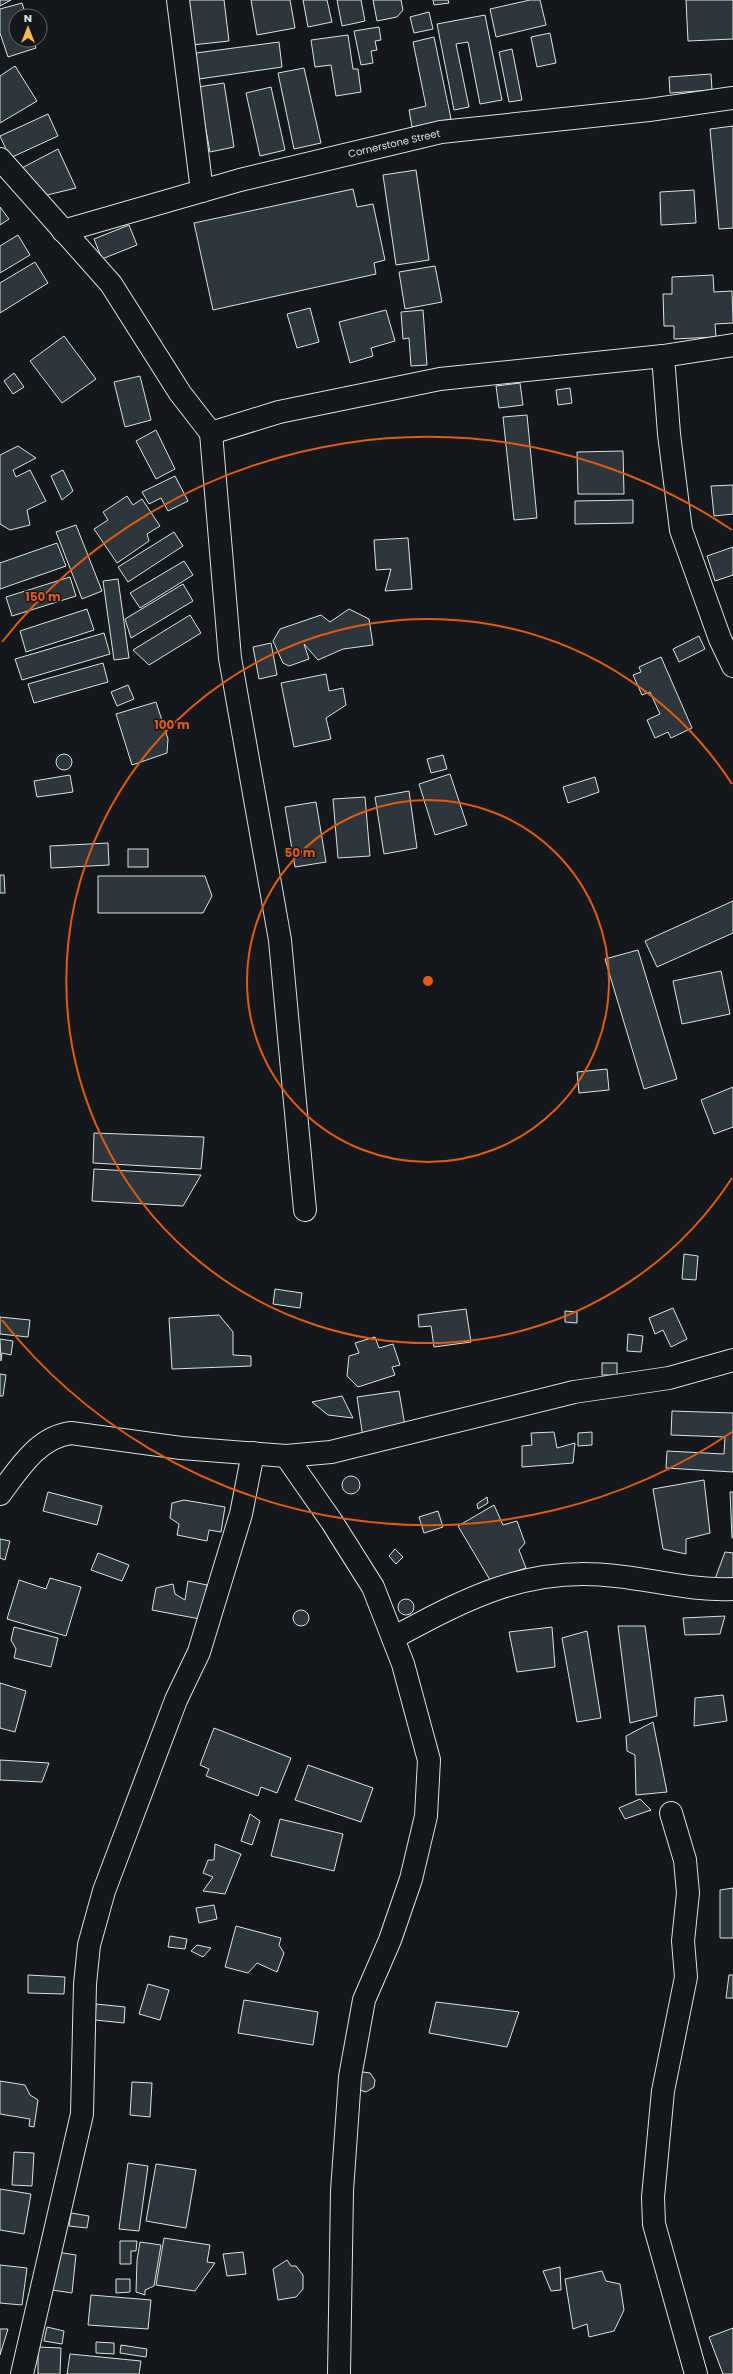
<svg xmlns="http://www.w3.org/2000/svg" width="733" height="2374" font-family="Poppins,sans-serif">
<rect width="100%" height="100%" fill="#14181c"/>
<g fill="#2c363c" stroke="#d8e6dc">
<path d="M0,0H11L0,6Z"/>
<path d="M187,0H224L229,41L192,45Z"/>
<path d="M251,0H290L295,28L257,35Z"/>
<path d="M303,0H327L332,22L308,27Z"/>
<path d="M337,0H361L365,21L342,26Z"/>
<path d="M373,0H401L403,10L397,17L377,21Z"/>
<path d="M433,0H448L449,3L434,5Z"/>
<path d="M530,0H540L546,25L496,37L490,9Z"/>
<path d="M686,0H733V39L688,41Z"/>
<path d="M22,3L26,16H16V40H33L36,48L8,57L0,33V9Z"/>
<path d="M429,12L433,29L414,33L410,17Z"/>
<path d="M485,15L502,100L480,104L468,42L456,44L469,107L454,110L437,24Z"/>
<path d="M379,27L381,40L375,41L377,50L371,51L373,63L361,65L354,31Z"/>
<path d="M550,33L556,63L537,67L531,37Z"/>
<path d="M348,35L353,69H358L361,92L336,96L331,65L315,67L311,40Z"/>
<path d="M434,37L451,119L412,127L409,110L426,106L413,42Z"/>
<path d="M279,42L282,67L199,79L196,53Z"/>
<path d="M512,49L522,100L509,102L499,52Z"/>
<path d="M15,66L37,101L0,123V76Z"/>
<path d="M304,68L321,143L294,149L278,73Z"/>
<path d="M711,74L712,90L670,93L669,77Z"/>
<path d="M224,83L234,147L210,152L198,87Z"/>
<path d="M271,87L285,150L260,156L246,93Z"/>
<path d="M48,114L58,136L10,158L0,136Z"/>
<path d="M733,126V228L719,229L710,129Z"/>
<path d="M58,149L76,188L39,197L18,170Z"/>
<path d="M416,170L429,260L396,265L383,175Z"/>
<path d="M353,189L357,207L373,204L385,260L374,263L376,274L213,310L194,223Z"/>
<path d="M694,190L696,223L661,225L660,192Z"/>
<path d="M0,207L9,219L0,225Z"/>
<path d="M129,225L137,245L102,259L94,239Z"/>
<path d="M18,235L30,255L0,273V246Z"/>
<path d="M35,262L48,283L0,313V283Z"/>
<path d="M435,266L442,302L405,309L399,272Z"/>
<path d="M713,275L714,292L732,291L733,323L715,324L716,337L674,339V326H664L663,294H672V277Z"/>
<path d="M310,308L319,342L297,348L287,314Z"/>
<path d="M386,310L395,341L371,348L373,356L350,363L339,322Z"/>
<path d="M423,310L427,365L411,366L409,338L403,339L401,312Z"/>
<path d="M64,336L96,379L62,403L30,361Z"/>
<path d="M14,373L24,387L13,394L4,381Z"/>
<path d="M140,376L151,420L125,427L114,382Z"/>
<path d="M520,383L523,405L499,408L496,386Z"/>
<path d="M570,388L572,403L558,405L556,390Z"/>
<path d="M527,415L537,518L514,520L503,417Z"/>
<path d="M156,430L175,469L156,479L136,441Z"/>
<path d="M18,446L36,458L13,470L16,477L30,470L46,501L27,510L30,525L10,530L0,524V455Z"/>
<path d="M623,451L624,494H578L577,452Z"/>
<path d="M63,470L73,491L62,500L51,476Z"/>
<path d="M175,476L188,501L168,511L161,498L149,504L142,492Z"/>
<path d="M733,485V514L714,516L711,486Z"/>
<path d="M127,496L133,505L142,499L160,526L147,534L149,541L117,563L94,529L108,520L103,512Z"/>
<path d="M633,500V523L575,524V501Z"/>
<path d="M76,525L102,591L82,599L56,532Z"/>
<path d="M174,532L183,546L128,582L118,567Z"/>
<path d="M408,538L412,589L385,591L391,569L376,570L374,540Z"/>
<path d="M57,543L66,566L0,589V563Z"/>
<path d="M733,547V575L715,581L707,556Z"/>
<path d="M184,561L193,575L140,608L130,593Z"/>
<path d="M70,577L76,596L12,616L6,597Z"/>
<path d="M118,579L129,658L114,660L103,581Z"/>
<path d="M183,584L193,601L131,638L125,619Z"/>
<path d="M87,609L94,630L26,652L20,631Z"/>
<path d="M349,609L369,619L373,645L343,649L318,660L304,644L309,659L289,666L283,663L273,641L280,629L321,615L330,622Z"/>
<path d="M190,615L201,633L149,665L133,650Z"/>
<path d="M104,633L110,654L22,680L15,659Z"/>
<path d="M699,636L705,649L679,662L673,649Z"/>
<path d="M271,643L277,675L259,679L253,647Z"/>
<path d="M661,657L692,728L671,738L668,732L655,738L647,720L660,714L650,692L642,695L633,675L641,672L639,667Z"/>
<path d="M103,663L108,682L34,703L28,684Z"/>
<path d="M326,674L329,691L343,688L346,705L326,718L331,739L294,747L281,683Z"/>
<path d="M128,685L134,699L117,706L111,692Z"/>
<path d="M156,702L168,739L167,753L132,765L116,714Z"/>
<circle cx="64" cy="762" r="8"/>
<path d="M443,755L447,769L431,773L427,759Z"/>
<path d="M450,774L467,825L435,835L419,784Z"/>
<path d="M70,775L73,792L37,797L34,781Z"/>
<path d="M595,777L599,792L568,803L563,787Z"/>
<path d="M409,791L417,848L384,854L375,797Z"/>
<path d="M365,797L370,856L338,858L333,799Z"/>
<path d="M316,802L326,862L295,867L285,807Z"/>
<path d="M108,843L109,865L51,868L50,846Z"/>
<rect x="128" y="849" width="20" height="18"/>
<path d="M0,875H4L5,893H0Z"/>
<path d="M98,876H205L212,896L203,913H98Z"/>
<path d="M733,901V933L657,967L645,941Z"/>
<path d="M638,950L677,1079L644,1089L605,959Z"/>
<path d="M721,971L730,1014L682,1024L673,981Z"/>
<path d="M607,1069L609,1090L579,1093L577,1072Z"/>
<path d="M733,1087V1127L714,1134L701,1100Z"/>
<path d="M94,1133L204,1137L201,1169L93,1163Z"/>
<path d="M94,1169L201,1175L183,1206L92,1201Z"/>
<path d="M684,1254L698,1256L696,1280L682,1279Z"/>
<path d="M275,1289L302,1293L300,1308L273,1304Z"/>
<path d="M673,1308L687,1339L671,1347L663,1330L655,1334L649,1318Z"/>
<path d="M466,1309L471,1342L434,1347L431,1326L419,1327L418,1315Z"/>
<path d="M565,1311L577,1312V1323L565,1322Z"/>
<path d="M219,1315L233,1332V1355L251,1356V1366L172,1369L169,1318Z"/>
<path d="M0,1317L30,1320L28,1337L0,1334Z"/>
<path d="M628,1334L643,1336L641,1352L627,1351Z"/>
<path d="M375,1337L379,1348L393,1344L400,1365L392,1367L395,1375L358,1387L347,1376L349,1356L359,1353L355,1343Z"/>
<path d="M0,1339L13,1341L11,1355L2,1353L1,1361Z"/>
<rect x="602" y="1363" width="15" height="12"/>
<path d="M0,1374L6,1375L3,1396H0Z"/>
<path d="M399,1391L406,1432L363,1438L357,1397Z"/>
<path d="M342,1396L353,1418L328,1415L312,1402Z"/>
<path d="M672,1411L733,1413V1472L666,1468L667,1451L724,1454L725,1437L671,1435Z"/>
<path d="M554,1432L557,1448L575,1443L573,1463L522,1467V1446L532,1445L531,1433Z"/>
<path d="M592,1432V1445L578,1446V1433Z"/>
<circle cx="351" cy="1485" r="9"/>
<path d="M704,1480L710,1533L686,1539V1554L663,1549L653,1489Z"/>
<path d="M48,1492L102,1506L97,1525L43,1511Z"/>
<path d="M730,1492H733V1538H732Z"/>
<path d="M487,1497L488,1503L478,1509L477,1504Z"/>
<path d="M184,1500L225,1507L221,1532L209,1530L207,1541L177,1535L179,1524L170,1518L172,1503Z"/>
<path d="M494,1505L503,1525L517,1521L525,1543L519,1550L526,1568L490,1580L458,1526Z"/>
<path d="M438,1511L443,1527L424,1533L419,1517Z"/>
<path d="M0,1539L10,1541L5,1560L0,1558Z"/>
<path d="M395,1549L403,1557L396,1564L389,1556Z"/>
<path d="M725,1552L733,1553V1578L715,1579Z"/>
<path d="M98,1553L129,1565L122,1581L91,1570Z"/>
<path d="M50,1578L81,1587L66,1636L7,1619L19,1580L46,1589Z"/>
<path d="M188,1581L207,1585L200,1619L152,1610L156,1588L173,1584L175,1594L185,1600Z"/>
<circle cx="406" cy="1607" r="8"/>
<circle cx="301" cy="1618" r="8"/>
<path d="M725,1616L720,1634L685,1635L683,1618Z"/>
<path d="M618,1626H645L657,1716L630,1723Z"/>
<path d="M14,1627L58,1638L51,1667L14,1658L16,1649L11,1640Z"/>
<path d="M552,1627L555,1667L517,1672L509,1632Z"/>
<path d="M587,1631L601,1718L577,1722L562,1638Z"/>
<path d="M0,1683L26,1691L15,1732L0,1728Z"/>
<path d="M723,1695L727,1721L694,1726L695,1698Z"/>
<path d="M653,1722L667,1792L636,1795L635,1755L627,1751L626,1736Z"/>
<path d="M214,1728L291,1758L277,1793L261,1787L258,1796L206,1776L209,1769L200,1765Z"/>
<path d="M0,1760L49,1763L42,1782L0,1780Z"/>
<path d="M308,1765L373,1788L361,1822L295,1800Z"/>
<path d="M640,1799L651,1810L625,1819L619,1808Z"/>
<path d="M250,1814L260,1821L252,1845L241,1841Z"/>
<path d="M280,1819L343,1834L334,1871L271,1856Z"/>
<path d="M215,1844L241,1854L225,1894L203,1891L213,1877L203,1873L208,1860H214Z"/>
<path d="M733,1888V1938H720V1890Z"/>
<path d="M214,1905L217,1919L199,1923L196,1908Z"/>
<path d="M236,1926L281,1938L279,1945L284,1953L277,1972L257,1963L248,1973L225,1967Z"/>
<path d="M170,1936L187,1939L185,1949L168,1947Z"/>
<path d="M197,1945L211,1948L203,1957L191,1951Z"/>
<path d="M28,1975L65,1977L64,1994L28,1993Z"/>
<path d="M729,1975H733V1998H726Z"/>
<path d="M148,1984L169,1990L160,2020L139,2014Z"/>
<path d="M244,2000L318,2012L313,2045L238,2033Z"/>
<path d="M436,2002L519,2012L507,2047L429,2033Z"/>
<path d="M96,2004L125,2007L124,2023L95,2020Z"/>
<path d="M363,2072L370,2073L375,2080L374,2087L366,2092L360,2090V2073Z"/>
<path d="M0,2081L25,2085L30,2095L38,2100L34,2127L29,2126L30,2119L0,2114Z"/>
<path d="M132,2082L152,2083L150,2117L130,2115Z"/>
<path d="M14,2152L34,2153L32,2186L12,2185Z"/>
<path d="M128,2163L148,2166L139,2231L119,2229Z"/>
<path d="M156,2164L196,2170L186,2228L146,2221Z"/>
<path d="M0,2189L31,2194L24,2234L0,2230Z"/>
<path d="M71,2213L89,2216L87,2228L69,2226Z"/>
<path d="M164,2238L210,2245L207,2262L215,2263L195,2291L156,2285Z"/>
<path d="M120,2241H137L136,2251H131V2264H120Z"/>
<path d="M140,2242L161,2245L154,2286L145,2290V2295L136,2292L137,2260Z"/>
<path d="M57,2252L76,2255L72,2293L52,2290Z"/>
<path d="M243,2252L246,2274L227,2276L223,2254Z"/>
<path d="M287,2260L291,2266H296L303,2275V2289L296,2297L278,2300L273,2269Z"/>
<path d="M0,2265L27,2268L22,2305L0,2303Z"/>
<path d="M560,2267L561,2290L551,2291L543,2271Z"/>
<path d="M602,2271L606,2281L620,2284L624,2310L614,2331L589,2337L587,2324L573,2329L565,2279Z"/>
<path d="M116,2279H130V2292L116,2293Z"/>
<path d="M91,2295L151,2300L148,2329L88,2325Z"/>
<path d="M47,2327L64,2331L62,2344L44,2341Z"/>
<path d="M733,2328V2374H723L709,2337Z"/>
<path d="M0,2329H8L0,2355Z"/>
<path d="M96,2342L114,2343V2354L96,2353Z"/>
<path d="M121,2345L147,2349L146,2357L120,2353Z"/>
<path d="M38,2347L61,2348L60,2374H38Z"/>
<path d="M70,2354L141,2361L139,2374H67Z"/>
</g>
<g fill="none" stroke-linecap="round" stroke-linejoin="round">
<defs>
<g id="minor">
<path d="M178,0L202,191"/>
<path d="M0,159L111,284L180,393L211,433L279,412L440,379L663,356L733,345"/>
<path d="M63,231L240,180L441,132L649,110L733,98"/>
<path d="M663,356L669,434L681,530L720,639L733,666"/>
<path d="M211,433L230,658L280,940L305,1210"/>
<path d="M286,1456L332,1522L373,1587L403,1664L429,1760L426,1816L411,1879L390,1940L364,2000L350,2077L342,2191L339,2374"/>
<path d="M0,1494C18,1470 38,1437 71,1433L181,1448L286,1456L331,1452L574,1392L669,1378L733,1360"/>
<path d="M393,1638C467,1598 529,1565 616,1576C655,1580 693,1591 733,1589"/>
<path d="M671,1813L685,1860L688,1893L683,1941L686,1977L663,2091L653,2197L654,2224L696,2374"/>
<path d="M22,2374L82,2114L85,1984L89,1945L104,1891L176,1700L199,1652L241,1514L253,1453"/>
</g>
</defs>
<use href="#minor" stroke="#d8e6dc" stroke-width="24"/>
<use href="#minor" stroke="#14181c" stroke-width="22"/>
</g>
<g fill="none" stroke="#e8590c" stroke-width="2">
<circle cx="428" cy="981" r="181"/>
<path d="M732 1178A362 362 0 1 1 732 784"/>
<path d="M732 1432A544 544 0 0 1 2 1320M2 642A544 544 0 0 1 732 530"/>
</g>
<g text-anchor="middle" stroke-width="3" stroke-linejoin="round" paint-order="stroke">
<g font-size="10" fill="#d8e6dc" stroke="#14181c">
<text transform="translate(394 143) rotate(-13)" y="4">Cornerstone Street</text>
</g>
</g>
<circle cx="428" cy="981" r="6" fill="#e8590c" stroke="#14181c" stroke-width="2"/>
<g font-size="12" text-anchor="middle" font-weight="bold" fill="#e8590c" stroke="#14181c" stroke-width="3" stroke-linejoin="round" paint-order="stroke">
<text x="43" y="601">150 m</text>
<text x="172" y="729">100 m</text>
<text x="300" y="857">50 m</text>
</g>
<g transform="translate(28 28)"><circle r="19" fill="#14181c" stroke="#626a69"/>
<path d="M0-3L7 15L0 10L-7 15Z" fill="#ffb74d"/>
<text y="-6" font-size="11" font-weight="bold" text-anchor="middle" fill="#d8e6dc">N</text>
</g>
</svg>
